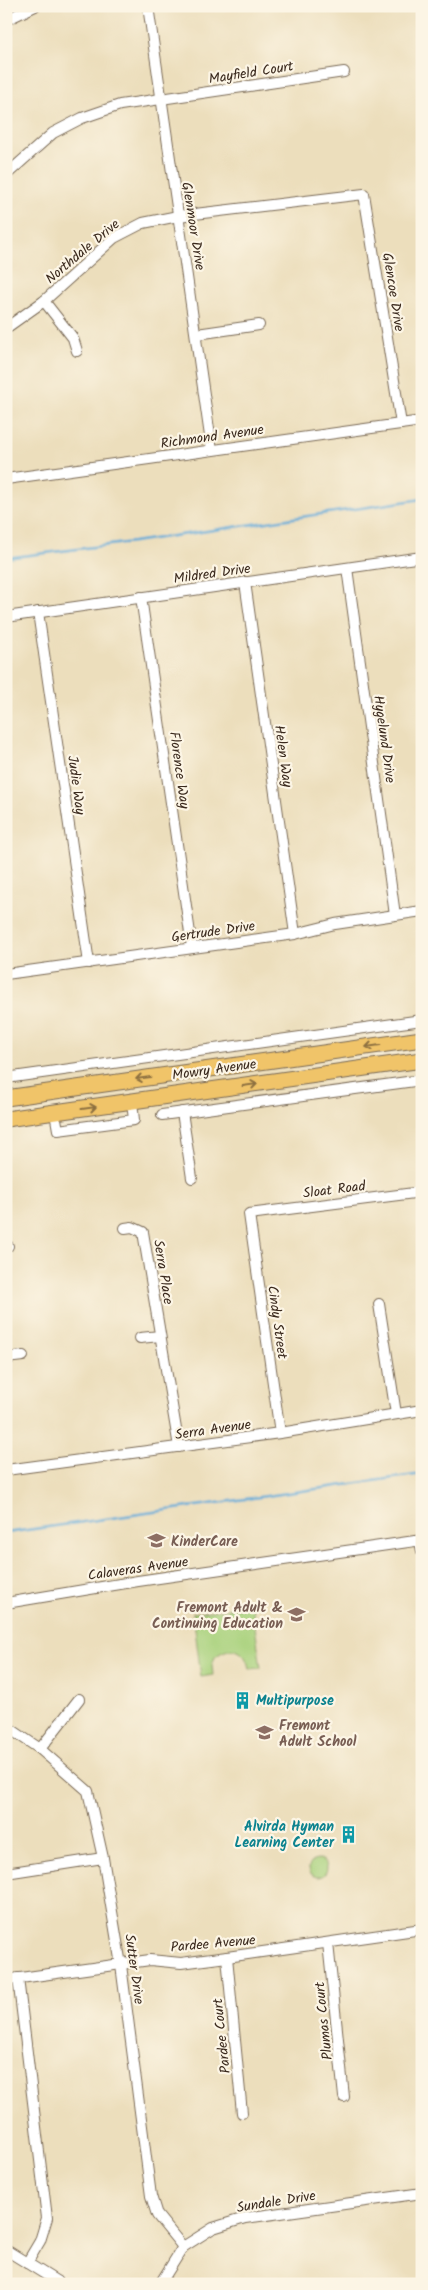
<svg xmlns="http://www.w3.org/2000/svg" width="428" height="2290" font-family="Kalam,sans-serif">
<rect width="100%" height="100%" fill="#fcf5e5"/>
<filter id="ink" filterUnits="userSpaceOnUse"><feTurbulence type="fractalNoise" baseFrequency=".02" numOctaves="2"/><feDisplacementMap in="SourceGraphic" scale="10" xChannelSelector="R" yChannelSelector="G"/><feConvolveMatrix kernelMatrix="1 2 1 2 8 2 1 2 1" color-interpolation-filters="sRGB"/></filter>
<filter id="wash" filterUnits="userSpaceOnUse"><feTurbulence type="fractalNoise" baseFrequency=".0096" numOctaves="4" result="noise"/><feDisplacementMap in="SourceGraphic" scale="20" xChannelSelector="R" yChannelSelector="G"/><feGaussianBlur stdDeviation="1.12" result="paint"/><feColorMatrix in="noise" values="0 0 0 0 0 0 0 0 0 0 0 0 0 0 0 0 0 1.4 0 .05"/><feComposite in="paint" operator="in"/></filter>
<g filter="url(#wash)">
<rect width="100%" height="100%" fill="#ecdebc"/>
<g fill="#a8d17c" stroke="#727e4d">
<path d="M252,1606L261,1668L249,1669C246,1649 231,1644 215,1657L212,1665L213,1675L201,1677L193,1613Z"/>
<circle cx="318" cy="1868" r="9"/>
</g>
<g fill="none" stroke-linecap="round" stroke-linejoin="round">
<g stroke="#60aad8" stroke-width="2.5">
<path d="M6,558L133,542L422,499"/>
<path d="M6,1533L422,1474"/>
</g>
</g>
</g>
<g filter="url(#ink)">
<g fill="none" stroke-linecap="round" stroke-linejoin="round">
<defs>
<g id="minor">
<path d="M148,6L212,450"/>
<path d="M6,20L35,6"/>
<path d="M6,175L53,133L82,118L120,105L344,72"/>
<path d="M44,301L73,338L77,351"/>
<path d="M6,328L44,301L114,238L143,223L178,216L364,194L401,424"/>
<path d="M197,334L259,325"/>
<path d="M6,479L422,421"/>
<path d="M347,568L395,915"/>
<path d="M245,582L295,934"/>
<path d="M141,597L192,947"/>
<path d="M38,612L89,963"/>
<path d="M6,617L422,557"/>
<path d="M6,974L295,934L335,924L422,911"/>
<path d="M6,1078L422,1020"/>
<path d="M182,1112L192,1178"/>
<path d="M55,1113L58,1130L134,1120L132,1102"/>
<path d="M162,1115L422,1080"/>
<path d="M125,1228L132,1227L143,1232L179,1447"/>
<path d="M6,1246H8"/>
<path d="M379,1304L396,1414"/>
<path d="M140,1338L160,1336"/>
<path d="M6,1358L23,1356"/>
<path d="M280,1433L249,1214L422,1192"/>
<path d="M6,1470L280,1433L422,1410"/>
<path d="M420,1541L422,1551"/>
<path d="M6,1603L138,1581L422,1540"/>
<path d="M6,1726L40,1749L88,1791L103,1858L121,1965L151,2196L157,2215L183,2247"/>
<path d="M40,1749L79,1699"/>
<path d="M6,1873L103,1858"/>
<path d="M328,1943L344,2097"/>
<path d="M227,1957L242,2113"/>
<path d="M18,1978L47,2218L40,2241L27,2263"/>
<path d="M6,1980L150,1960L181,1963L227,1957L422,1929"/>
<path d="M6,2250L61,2284"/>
<path d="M160,2284L183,2247L213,2228L245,2218L422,2193"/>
</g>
<g id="primary">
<path d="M6,1098L422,1039"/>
<path d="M6,1119L422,1060"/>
</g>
</defs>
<use href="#minor" stroke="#796955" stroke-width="12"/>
<use href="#primary" stroke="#796955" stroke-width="17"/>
<use href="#minor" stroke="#fff" stroke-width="10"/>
<use href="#primary" stroke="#f0c469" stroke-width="15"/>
</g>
<defs><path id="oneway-shaft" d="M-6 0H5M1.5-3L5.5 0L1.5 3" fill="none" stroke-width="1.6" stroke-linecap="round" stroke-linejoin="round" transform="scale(1.25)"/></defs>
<g stroke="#8c6f40">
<use href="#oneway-shaft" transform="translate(373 1046) rotate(172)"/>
<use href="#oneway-shaft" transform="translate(143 1078) rotate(172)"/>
<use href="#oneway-shaft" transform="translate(250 1085) rotate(-8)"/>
<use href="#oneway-shaft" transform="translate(89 1108) rotate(-8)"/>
</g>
</g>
<defs>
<symbol id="school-bare" viewBox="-9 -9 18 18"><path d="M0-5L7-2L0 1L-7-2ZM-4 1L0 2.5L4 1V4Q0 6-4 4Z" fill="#8d6e63" stroke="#fcf5e5" stroke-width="2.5" paint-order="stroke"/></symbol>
<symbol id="university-bare" viewBox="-9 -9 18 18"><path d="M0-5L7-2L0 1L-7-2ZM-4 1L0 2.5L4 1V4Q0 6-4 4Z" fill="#8d6e63" stroke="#fcf5e5" stroke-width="2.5" paint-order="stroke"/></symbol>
<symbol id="building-bare" viewBox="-9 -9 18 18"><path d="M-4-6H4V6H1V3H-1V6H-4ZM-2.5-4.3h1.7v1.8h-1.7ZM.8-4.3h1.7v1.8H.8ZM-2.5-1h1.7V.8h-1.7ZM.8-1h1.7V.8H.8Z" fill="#0f9aa8" stroke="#fcf5e5" stroke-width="2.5" paint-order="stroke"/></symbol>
</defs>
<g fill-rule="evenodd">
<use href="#school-bare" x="144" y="1528" width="25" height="25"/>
<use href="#university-bare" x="284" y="1602" width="25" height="25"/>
<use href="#building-bare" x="230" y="1688" width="25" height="25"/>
<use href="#school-bare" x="252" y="1720" width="25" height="25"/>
<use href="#building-bare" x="336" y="1822" width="25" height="25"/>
</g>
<g text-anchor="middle" stroke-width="4.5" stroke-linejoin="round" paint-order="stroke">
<g font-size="14" fill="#3b2a1e" stroke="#fcf5e5">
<text transform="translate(251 72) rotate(-9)" y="5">Mayfield Court</text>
<text transform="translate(194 226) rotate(81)" y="5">Glenmoor Drive</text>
<text transform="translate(82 251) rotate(-40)" y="5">Northdale Drive</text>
<text transform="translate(394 292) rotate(81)" y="5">Glencoe Drive</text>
<text transform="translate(212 436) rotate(-8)" y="5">Richmond Avenue</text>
<text transform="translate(212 573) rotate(-8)" y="5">Mildred Drive</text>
<text transform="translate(385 739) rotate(82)" y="5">Hygelund Drive</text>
<text transform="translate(284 756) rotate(82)" y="5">Helen Way</text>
<text transform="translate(180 770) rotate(82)" y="5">Florence Way</text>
<text transform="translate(77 785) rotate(82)" y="5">Judie Way</text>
<text transform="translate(213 931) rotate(-8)" y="5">Gertrude Drive</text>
<text transform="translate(214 1069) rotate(-8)" y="5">Mowry Avenue</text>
<text transform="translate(334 1189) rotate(-7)" y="5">Sloat Road</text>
<text transform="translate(164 1272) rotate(81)" y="5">Serra Place</text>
<text transform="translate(278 1322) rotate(82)" y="5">Cindy Street</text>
<text transform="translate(213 1429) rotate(-8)" y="5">Serra Avenue</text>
<text transform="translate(138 1568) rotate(-8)" y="5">Calaveras Avenue</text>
<text transform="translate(213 1943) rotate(-5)" y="5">Pardee Avenue</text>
<text transform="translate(135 1969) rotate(82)" y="5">Sutter Drive</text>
<text transform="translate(323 2021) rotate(-96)" y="5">Plumas Court</text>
<text transform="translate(221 2036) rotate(-96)" y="5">Pardee Court</text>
<text transform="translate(276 2201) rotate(-9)" y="5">Sundale Drive</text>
</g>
<g font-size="14" font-weight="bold" fill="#785e54" stroke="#fcf5e5" text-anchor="start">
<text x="171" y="1546">KinderCare</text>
<text x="283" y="1612" text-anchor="end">Fremont Adult &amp;<tspan x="283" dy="16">Continuing Education</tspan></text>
<text x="279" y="1730">Fremont<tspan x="279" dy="16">Adult School</tspan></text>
</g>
<g font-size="14" font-weight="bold" fill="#0d838f" stroke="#fcf5e5" text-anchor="start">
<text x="256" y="1705">Multipurpose</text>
<text x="334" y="1831" text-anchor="end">Alvirda Hyman<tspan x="334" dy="16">Learning Center</tspan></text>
</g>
</g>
<rect width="428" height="2290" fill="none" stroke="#fcf5e5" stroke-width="25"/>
</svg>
